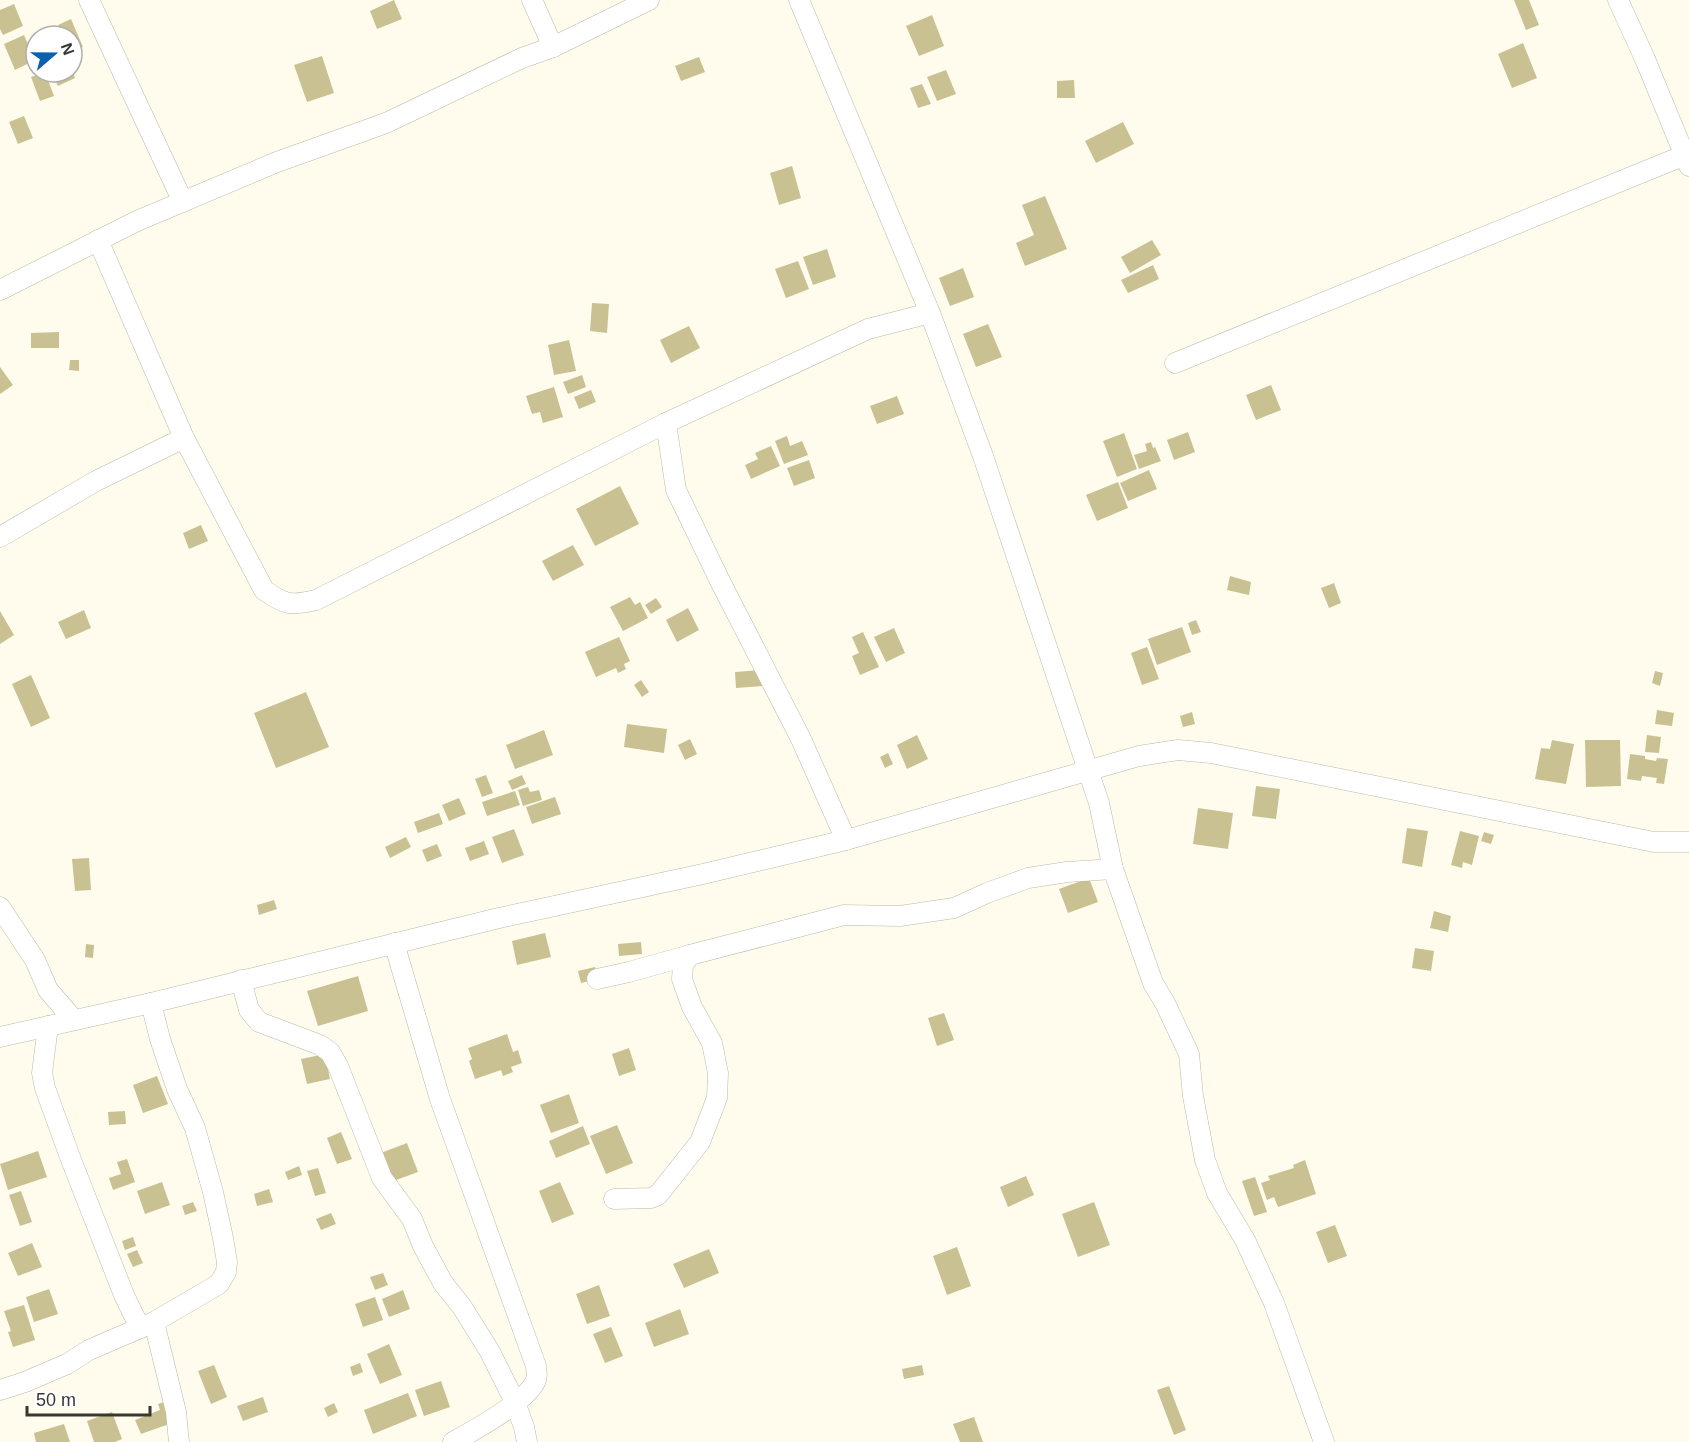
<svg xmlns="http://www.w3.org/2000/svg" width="1689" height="1442" font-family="Arial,sans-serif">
<rect width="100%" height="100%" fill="#fffcee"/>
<g fill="#cac193">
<path d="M394,0L402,19L377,29L370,11Z"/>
<path d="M1514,0H1529L1539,25L1526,30Z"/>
<path d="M14,4L23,26L3,35L0,29V10Z"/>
<path d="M932,15L944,46L919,56L906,26Z"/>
<path d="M71,19L83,47L72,52V36H63L58,25Z"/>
<path d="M24,35L35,60L15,70L4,44Z"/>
<path d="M1523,43L1537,78L1512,88L1498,54Z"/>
<path d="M322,56L334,93L307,102L294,65Z"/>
<path d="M699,57L705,72L681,81L675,66Z"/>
<path d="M946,70L956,94L937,101L927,77Z"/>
<path d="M45,72L54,96L40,101L31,77Z"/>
<path d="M51,72H73L75,78L58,86Z"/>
<path d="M1074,80L1075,98H1057V81Z"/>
<path d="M922,84L931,104L918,108L910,88Z"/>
<path d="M24,116L33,138L18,144L9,122Z"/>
<path d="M1123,122L1134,144L1096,163L1085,141Z"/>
<path d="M792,166L801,198L779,205L770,173Z"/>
<path d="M1045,196L1067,249L1025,266L1016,243L1034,235L1022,205Z"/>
<path d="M1152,240L1161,255L1130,273L1121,257Z"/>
<path d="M827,249L836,277L813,285L803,257Z"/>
<path d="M798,261L809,289L786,298L775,269Z"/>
<path d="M1153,265L1159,279L1128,293L1121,280Z"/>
<path d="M963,268L974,297L950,306L939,278Z"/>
<path d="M592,303L609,304L607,333L590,331Z"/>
<path d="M988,324L1002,357L976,367L963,334Z"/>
<path d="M689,326L700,348L671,363L660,340Z"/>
<path d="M59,332V348H31V333Z"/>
<path d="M569,340L576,371L554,375L548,345Z"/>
<path d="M70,360H79V371L69,370Z"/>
<path d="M0,367L13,385L0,394Z"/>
<path d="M582,375L586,387L568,394L563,382Z"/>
<path d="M1271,385L1281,410L1256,420L1246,395Z"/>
<path d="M554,387L563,417L543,423L540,412L532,414L526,396Z"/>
<path d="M591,390L596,402L579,409L574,397Z"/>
<path d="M897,396L904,414L877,424L870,406Z"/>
<path d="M1188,432L1195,452L1174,460L1167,440Z"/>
<path d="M1124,433L1137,469L1117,477L1103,441Z"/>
<path d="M787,436L790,446L802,441L808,455L784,464L775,441Z"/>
<path d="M1151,442L1153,448L1155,447L1161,461L1139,469L1134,455L1147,451L1145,444Z"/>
<path d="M771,446L780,466L751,479L745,465L758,459L755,453Z"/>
<path d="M809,460L815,478L794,486L787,468Z"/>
<path d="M1149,470L1157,489L1128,501L1120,483Z"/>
<path d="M1118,482L1128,508L1097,521L1086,495Z"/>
<path d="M620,486L639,524L595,546L576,509Z"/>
<path d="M201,525L208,541L189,549L183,533Z"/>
<path d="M573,545L584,565L553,581L542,561Z"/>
<path d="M1230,576L1251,582L1249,595L1227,590Z"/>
<path d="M1334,583L1341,603L1329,608L1321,588Z"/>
<path d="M630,597L635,605L640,602L648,618L623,631L610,607Z"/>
<path d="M656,598L662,607L651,614L645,605Z"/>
<path d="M688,608L699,630L677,642L666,620Z"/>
<path d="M84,610L91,628L66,639L58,622Z"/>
<path d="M0,611L14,635L0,644Z"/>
<path d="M1196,620L1201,632L1192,635L1188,623Z"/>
<path d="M1182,627L1191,652L1157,665L1148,639Z"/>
<path d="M894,628L905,653L886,662L874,637Z"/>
<path d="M863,632L879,667L860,675L852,656L859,653L852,637Z"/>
<path d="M619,637L630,661L624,664L626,669L618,673L616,668L596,677L585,652Z"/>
<path d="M1147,647L1159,679L1142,685L1131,653Z"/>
<path d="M761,670L763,686L736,688L735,672Z"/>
<path d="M1655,671L1663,673L1660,686L1652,683Z"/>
<path d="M31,675L50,718L31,727L12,684Z"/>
<path d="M641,680L649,692L642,697L634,685Z"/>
<path d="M306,692L329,747L276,768L254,713Z"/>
<path d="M1657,710L1674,713L1672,726L1655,724Z"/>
<path d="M1192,712L1195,724L1183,727L1180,716Z"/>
<path d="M627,724L667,729L664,753L624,747Z"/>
<path d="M544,730L553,755L515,769L506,745Z"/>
<path d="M917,735L928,759L907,769L897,745Z"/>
<path d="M1647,735L1661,737L1659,753L1645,752Z"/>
<path d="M690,739L697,754L685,760L678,745Z"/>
<path d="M1552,740L1574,744L1566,784L1535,779L1541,748L1550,749Z"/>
<path d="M1585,740H1620L1621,786L1586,787Z"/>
<path d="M888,753L893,764L885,768L880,757Z"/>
<path d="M1630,754L1645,756V759L1656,761L1657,758L1668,759L1664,784L1656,783L1657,778L1642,776L1641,781L1627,779Z"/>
<path d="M486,775L493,793L482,797L475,779Z"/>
<path d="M522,775L526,784L512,790L508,781Z"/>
<path d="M1256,786L1280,789L1276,819L1252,816Z"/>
<path d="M528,787L530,792L539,790L542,800L523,806L518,790Z"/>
<path d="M515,791L520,805L487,816L482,802Z"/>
<path d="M555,797L561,814L532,824L526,807Z"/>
<path d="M459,798L466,814L449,821L442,805Z"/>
<path d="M1198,808L1233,813L1228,849L1193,844Z"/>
<path d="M439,813L443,824L418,833L414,822Z"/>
<path d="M1407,828L1428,831L1422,867L1402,863Z"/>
<path d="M514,829L524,855L502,863L492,837Z"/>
<path d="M1460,831L1479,836L1472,865L1463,862L1462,868L1451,865Z"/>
<path d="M1484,832L1494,835L1491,844L1481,841Z"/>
<path d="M406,837L411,847L390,858L385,847Z"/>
<path d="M484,841L489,854L470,861L465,848Z"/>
<path d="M437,844L442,856L427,862L422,850Z"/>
<path d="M89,858L91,890L75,891L72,859Z"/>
<path d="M1089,878L1098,902L1068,913L1059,889Z"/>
<path d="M274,900L277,909L259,915L257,905Z"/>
<path d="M1434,911L1451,916L1448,932L1430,928Z"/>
<path d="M545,933L551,957L517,965L512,941Z"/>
<path d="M641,942L642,954L619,956L618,944Z"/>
<path d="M86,944L94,945L93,958L85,957Z"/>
<path d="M1415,948L1434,951L1431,971L1412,968Z"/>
<path d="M595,967L598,979L581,983L578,971Z"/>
<path d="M358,976L368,1011L318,1026L307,991Z"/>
<path d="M944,1013L954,1040L937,1046L928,1018Z"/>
<path d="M507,1034L513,1052L518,1050L522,1063L511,1067L513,1072L503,1076L501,1070L475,1079L469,1061L472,1059L468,1048Z"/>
<path d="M629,1048L636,1070L619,1076L612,1054Z"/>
<path d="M325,1054L330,1079L307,1084L301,1059Z"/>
<path d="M157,1076L168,1104L143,1113L133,1085Z"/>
<path d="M569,1094L579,1123L551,1133L540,1105Z"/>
<path d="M125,1111L126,1124L109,1125L108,1112Z"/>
<path d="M617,1125L633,1163L606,1174L590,1136Z"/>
<path d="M583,1126L590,1144L556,1158L549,1141Z"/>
<path d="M341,1132L352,1159L337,1164L327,1138Z"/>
<path d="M407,1143L418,1172L388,1183L378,1154Z"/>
<path d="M38,1151L47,1177L8,1190L0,1164Z"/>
<path d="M127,1159L135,1182L113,1190L109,1178L121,1174L117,1162Z"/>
<path d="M1305,1160L1316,1194L1278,1207L1274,1197L1267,1200L1261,1183L1270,1180L1268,1176L1294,1168L1293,1165Z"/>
<path d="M299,1166L302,1175L288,1180L285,1172Z"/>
<path d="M318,1168L326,1193L315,1196L307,1171Z"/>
<path d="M1026,1176L1034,1195L1008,1207L1000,1187Z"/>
<path d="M1255,1177L1267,1212L1254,1216L1242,1181Z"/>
<path d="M162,1182L170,1205L145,1214L137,1191Z"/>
<path d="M560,1182L574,1214L552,1223L539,1191Z"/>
<path d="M269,1189L273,1202L257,1206L254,1194Z"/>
<path d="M21,1191L32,1222L20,1226L9,1195Z"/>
<path d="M193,1202L197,1211L185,1215L182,1206Z"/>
<path d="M1094,1202L1110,1245L1078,1257L1062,1214Z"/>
<path d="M331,1213L336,1224L321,1230L316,1219Z"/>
<path d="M1335,1225L1347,1256L1328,1263L1316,1232Z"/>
<path d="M133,1237L136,1246L125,1250L122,1241Z"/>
<path d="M32,1243L42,1267L18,1276L8,1253Z"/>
<path d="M957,1247L971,1286L947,1295L933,1256Z"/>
<path d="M709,1249L719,1273L684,1288L673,1264Z"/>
<path d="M137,1250L143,1263L133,1267L127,1254Z"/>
<path d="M383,1273L388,1285L375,1290L370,1277Z"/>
<path d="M599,1285L610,1316L587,1324L576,1294Z"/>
<path d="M49,1289L58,1314L34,1322L26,1297Z"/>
<path d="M403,1290L410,1309L389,1317L382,1299Z"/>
<path d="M375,1297L383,1320L363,1327L355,1304Z"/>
<path d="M24,1305L35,1340L13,1347L8,1332L11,1331L4,1311Z"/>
<path d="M680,1309L689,1334L654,1347L645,1323Z"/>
<path d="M611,1327L623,1356L605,1363L593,1334Z"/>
<path d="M389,1344L402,1375L380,1384L367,1354Z"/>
<path d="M360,1363L363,1372L353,1376L350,1367Z"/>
<path d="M214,1365L227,1397L211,1404L198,1371Z"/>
<path d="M922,1365L924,1375L904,1379L902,1369Z"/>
<path d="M441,1381L450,1407L424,1416L415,1390Z"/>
<path d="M1169,1386L1186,1430L1174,1435L1157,1390Z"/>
<path d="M408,1393L417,1416L373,1434L364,1410Z"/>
<path d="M263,1397L268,1412L243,1421L237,1406Z"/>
<path d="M167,1401L175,1422L141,1434L135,1420L160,1410L158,1404Z"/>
<path d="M334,1403L338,1412L328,1417L324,1408Z"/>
<path d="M112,1412L122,1439L115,1442H94L87,1421Z"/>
<path d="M974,1417L983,1442H960L953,1424Z"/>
<path d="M64,1424L70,1442H36L34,1433Z"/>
</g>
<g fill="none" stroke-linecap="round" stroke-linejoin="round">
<defs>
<g id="minor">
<path d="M89,0L183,202"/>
<path d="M532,0L553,47"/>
<path d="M799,0L930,313L983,456L1099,803L1113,869L1153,983L1165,1003L1189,1054L1193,1096L1205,1160L1217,1193L1245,1240L1274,1303L1324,1442"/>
<path d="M1618,0L1645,59L1689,166"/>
<path d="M98,240L184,438L264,590C285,605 291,606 316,600L666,423L868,329L930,313"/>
<path d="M0,290L137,221L277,162L386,123L522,58L553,47L649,0"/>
<path d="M1175,363L1685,155"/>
<path d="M666,423L676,490L721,583L801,739L846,840"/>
<path d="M0,537L96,481L184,438"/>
<path d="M0,907L35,960L48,990L74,1020"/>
<path d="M394,943L440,1099L536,1366C536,1371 538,1376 536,1380C528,1401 473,1431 453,1442"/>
<path d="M597,979L629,972L690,955"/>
<path d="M241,980L249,1010L259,1022L320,1045L330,1052L338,1066L382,1178L412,1219L423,1246L443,1283L462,1307L489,1350L515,1402L524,1427L527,1442"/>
<path d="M48,1026L42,1073L45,1088L70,1157L124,1295L140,1328"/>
<path d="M0,1037L151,1003L499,918L703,874L846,840L1139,756L1178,750L1211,753L1654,842H1689"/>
<path d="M614,1199L651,1198L658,1195L700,1142L717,1098L718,1073L712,1043L692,1007L682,979L683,965L690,955L844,915L900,916L954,908L987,893L1028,878L1067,872L1113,869"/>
<path d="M154,1322L176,1412L179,1442"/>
<path d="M0,1390L25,1382L67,1364L89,1350L154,1322L219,1284L226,1272L227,1262L223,1238L213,1192L195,1128L177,1089L160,1039L151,1003"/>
</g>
</defs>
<use href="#minor" stroke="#bcb9a9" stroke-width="21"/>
<use href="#minor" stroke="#fff" stroke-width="20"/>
</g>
<g transform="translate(54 54) rotate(70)"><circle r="28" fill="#ffffff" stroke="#afafac" stroke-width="1.5"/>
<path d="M0-4.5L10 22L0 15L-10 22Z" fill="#0c61af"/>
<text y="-9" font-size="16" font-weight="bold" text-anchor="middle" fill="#383730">N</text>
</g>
<path d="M27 1406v9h123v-9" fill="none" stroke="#383730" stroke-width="3"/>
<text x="36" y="1406" font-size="18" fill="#383730" stroke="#ffffff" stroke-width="4.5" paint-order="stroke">50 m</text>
</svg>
